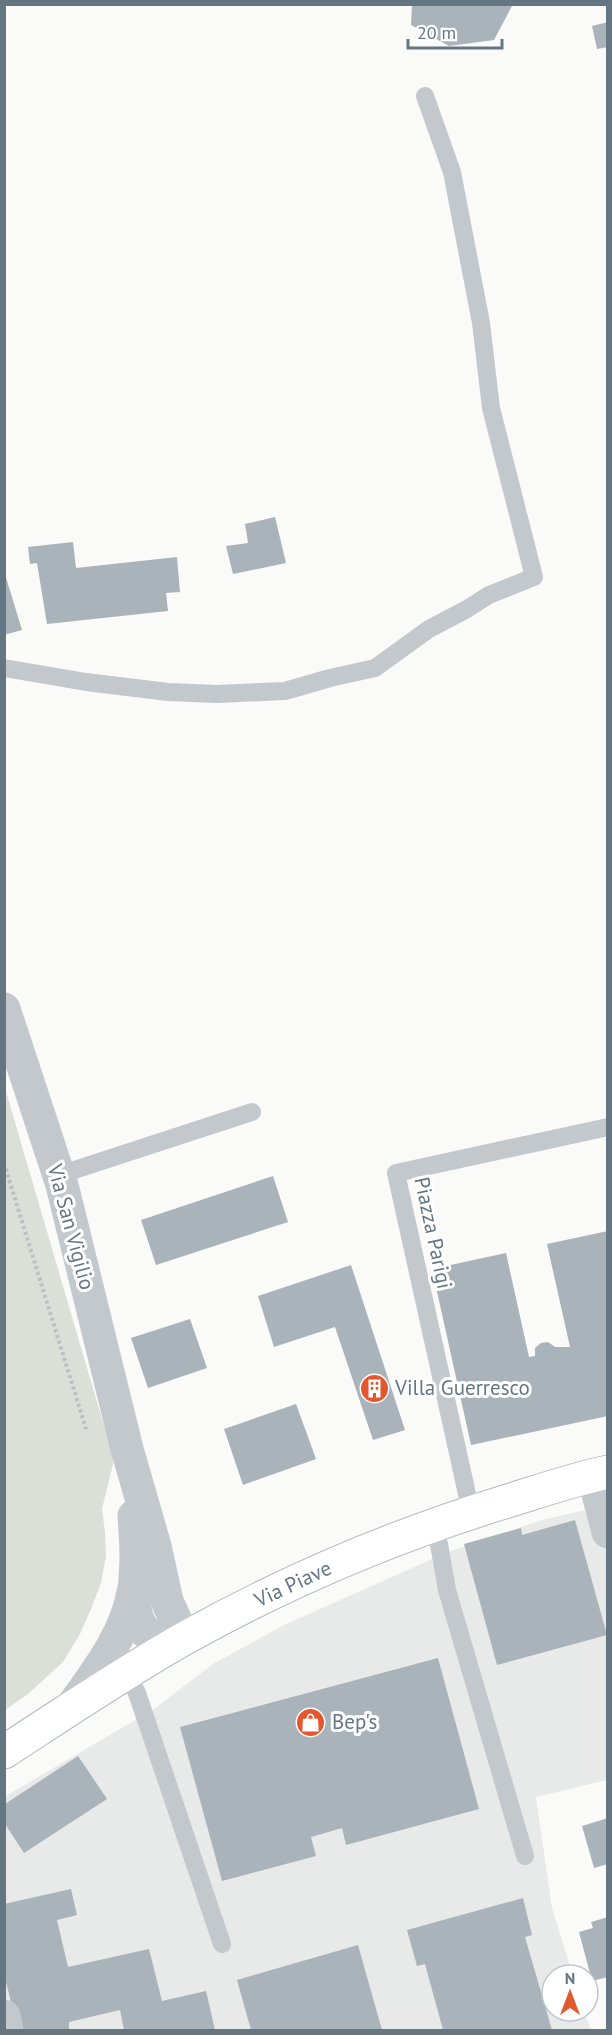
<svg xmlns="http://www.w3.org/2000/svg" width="612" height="2035" font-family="'PT Sans',sans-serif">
<rect width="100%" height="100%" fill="#fafaf8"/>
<path fill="#e8e9e9" d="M607,1505V1780L536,1797L552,1908L573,1975H552V2011H584L591,2030H5L4,1797L154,1709L213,1664L284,1625L448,1552L542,1520Z"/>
<path fill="#dadfd7" d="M4,1085L114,1460L102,1509L105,1532L106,1556L101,1583L91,1609L80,1634L63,1662L28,1694L5,1710Z"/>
<g fill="#aab3b9">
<path d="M412,4H509L512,6L494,40L449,46L411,25Z"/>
<path d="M608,22V47L597,49L592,26Z"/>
<path d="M275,517L286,563L233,574L226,546L248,543L245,524Z"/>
<path d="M73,542L76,568L177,557L180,592L166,593L168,611L47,624L37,563L30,564L28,547Z"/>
<path d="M4,571L22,630L4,635Z"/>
<path d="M273,1176L288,1222L156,1265L141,1220Z"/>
<path d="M608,1231V1416L471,1445L432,1269L506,1253L529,1357L535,1356V1348L541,1343L548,1342L555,1347H570L547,1244Z"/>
<path d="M351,1265L405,1430L373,1440L335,1327L274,1347L258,1296Z"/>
<path d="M190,1319L207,1368L148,1388L131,1338Z"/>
<path d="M296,1404L316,1459L243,1485L224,1429Z"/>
<path d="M575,1520L607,1635L497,1665L464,1544L521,1528L522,1535Z"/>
<path d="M438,1658L479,1809L346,1845L342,1828L311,1837L316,1856L222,1881L180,1727Z"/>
<path d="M78,1756L107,1799L24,1853L5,1824V1804Z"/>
<path d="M608,1818V1864L594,1868L582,1826Z"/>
<path d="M71,1889L77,1915L57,1920L68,1967L149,1949L162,2001L206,1991L215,2030H124L120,2010L69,2022V2030H18L4,1974V1904Z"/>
<path d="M523,1898L532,1935L525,1937L552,2030H443L425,1964L417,1966L407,1930Z"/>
<path d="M608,1917V1977L592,1981L579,1932L593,1928L591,1922Z"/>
<path d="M358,1945L382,2030H251L237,1980Z"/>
</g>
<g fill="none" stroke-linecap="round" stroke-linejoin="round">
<defs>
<path id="secondary" d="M4,1752C64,1713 123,1673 185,1638C289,1580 398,1534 511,1500C543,1490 575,1479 608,1472"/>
</defs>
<use href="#secondary" stroke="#b3babf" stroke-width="35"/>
<path stroke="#bbbfc2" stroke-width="4" stroke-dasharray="3 3" stroke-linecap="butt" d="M4,1163L86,1429"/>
<g stroke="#c3c8cc" stroke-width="18">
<path d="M4,668L86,682L168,692L217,694L285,691L330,678L375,668L429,629L467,609L489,595L534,577L491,408L481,323L452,172L425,96"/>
<path d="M59,1175L252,1112"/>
<path d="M471,1512L396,1173L608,1127"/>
<path d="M433,1524L439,1544L447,1590L525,1856"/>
<path d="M127,1673L137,1693L222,1944"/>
</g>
<g stroke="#c3c8cc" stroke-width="33">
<path d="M4,1009L62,1185L127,1449L155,1546L167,1601L184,1639"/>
<path d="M593,1475L608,1532"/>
<path d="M134,1516C135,1530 136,1544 136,1558C135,1597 124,1634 173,1646"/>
<path d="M70,1709C95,1674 126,1635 133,1592"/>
<path d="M4,2016L7,2030"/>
</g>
<use href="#secondary" stroke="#fff" stroke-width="33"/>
</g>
<defs>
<symbol id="building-disc" viewBox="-11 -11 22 22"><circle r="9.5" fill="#e4572e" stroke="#fff"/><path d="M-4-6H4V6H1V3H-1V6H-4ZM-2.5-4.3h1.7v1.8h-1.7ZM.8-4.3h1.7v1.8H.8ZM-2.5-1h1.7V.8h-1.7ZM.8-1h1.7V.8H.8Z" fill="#fff"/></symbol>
<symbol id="shop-disc" viewBox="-11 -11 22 22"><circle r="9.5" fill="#e4572e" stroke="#fff"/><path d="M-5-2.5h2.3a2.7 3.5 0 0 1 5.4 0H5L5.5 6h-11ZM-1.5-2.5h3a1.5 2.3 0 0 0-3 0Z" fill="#fff"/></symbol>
</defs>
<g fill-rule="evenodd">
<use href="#building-disc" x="358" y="1372" width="33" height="33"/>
<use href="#shop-disc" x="294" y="1706" width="33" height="33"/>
</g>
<g text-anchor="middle" stroke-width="6" stroke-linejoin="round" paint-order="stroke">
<g font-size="21" fill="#657683" stroke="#fff">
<text transform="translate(71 1227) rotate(75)" y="7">Via San Vigilio</text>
<text transform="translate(433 1233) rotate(78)" y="7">Piazza Parigi</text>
<text transform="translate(293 1584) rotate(-25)" y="7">Via Piave</text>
</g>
<g font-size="21" fill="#657683" stroke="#fff" text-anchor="start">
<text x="395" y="1395">Villa Guerresco</text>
<text x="332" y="1729">Bep's</text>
</g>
</g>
<rect width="612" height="2035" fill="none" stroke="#657683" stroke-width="12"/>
<g transform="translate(570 1993)"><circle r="28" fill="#ffffff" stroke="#c1c8cd" stroke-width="1.5"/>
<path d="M0-4.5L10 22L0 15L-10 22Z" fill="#e4572e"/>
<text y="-9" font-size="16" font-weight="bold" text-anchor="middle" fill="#657683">N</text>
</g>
<path d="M408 39v9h94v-9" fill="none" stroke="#657683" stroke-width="3"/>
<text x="417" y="39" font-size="18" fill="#657683" stroke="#ffffff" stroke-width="4.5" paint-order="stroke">20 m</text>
</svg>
